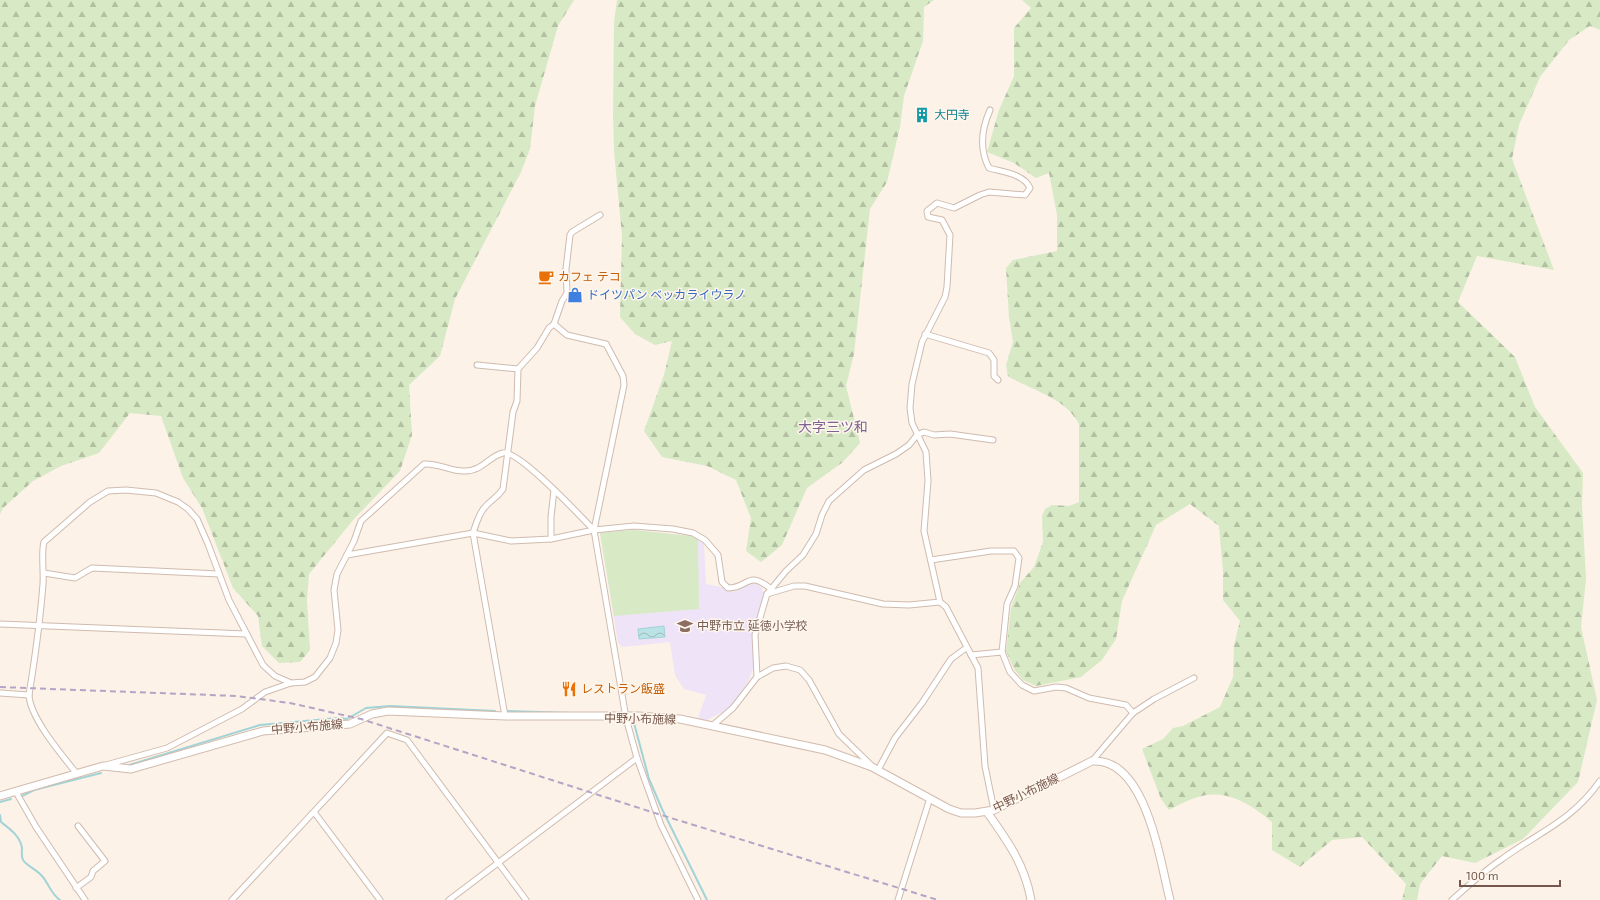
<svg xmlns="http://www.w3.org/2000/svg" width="1600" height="900" font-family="'Exo 2','Noto Sans JP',sans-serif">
<defs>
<pattern id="forest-firs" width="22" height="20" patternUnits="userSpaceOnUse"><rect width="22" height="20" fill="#d7eac5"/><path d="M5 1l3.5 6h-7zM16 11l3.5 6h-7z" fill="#b3c0a2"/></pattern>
<pattern id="water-waves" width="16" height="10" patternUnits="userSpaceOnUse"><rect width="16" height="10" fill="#bbe2e5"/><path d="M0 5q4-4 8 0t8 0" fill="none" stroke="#9dbabc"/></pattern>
</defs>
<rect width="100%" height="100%" fill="#fcf2e7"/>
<path fill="#efe3f8" d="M634,530L691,536L704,544L706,584L721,587L733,592L753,583L761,586L764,594L753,635V669L749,680L729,709L705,721L698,719L706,695L684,689L675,675L670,642L622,647L618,643L600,533Z"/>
<g fill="url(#forest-firs)">
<path d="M0,0H574L558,26L535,106L530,149L521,172L455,299L440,356L409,385L412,435L400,471L354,519L309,574L307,601L310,650L300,662L279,663L262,646L258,616L233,588L202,508L183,478L161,416L130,413L99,453L61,466L33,481L3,508L0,514Z"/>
<path d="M617,0H934L924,7L923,41L904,96L900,127L887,182L870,209L854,354L846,386L860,443L843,462L807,488L782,545L761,562L746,551L751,518L736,480L707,466L662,457L644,431L664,375L672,341L655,345L635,334L620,317L622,236L614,151L613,114L614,22Z"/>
<path d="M1022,0H1600V30L1590,26L1569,40L1540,77L1519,125L1512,159L1554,270L1477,256L1458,302L1515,357L1535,407L1583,473L1582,505L1586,579L1581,627L1597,700L1578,782L1523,839L1475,863L1442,856L1420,884L1417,900H1402L1406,884L1362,837L1332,840L1300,867L1272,850V822C1252,805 1226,788 1198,797C1188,800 1178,805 1169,810L1161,799L1142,749L1163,739L1173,728L1183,726L1220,707L1233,677L1234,645L1240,621L1223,600V572L1219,526L1190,504L1156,525L1122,601L1116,639L1102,660L1081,677L1036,686L1023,680L1014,669L1006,651L1011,608L1020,583L1034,567L1043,542L1042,516L1045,509L1052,505L1069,506L1079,502V424C1065,397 1032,391 1008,376L1006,365L1013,342L1009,317L1006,268L1013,260L1057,251V215L1049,173L1036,178L1014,163L987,152L999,110L1014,76V28L1031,8Z"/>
</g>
<path fill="#d7eac5" d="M634,530L691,536L698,540L699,609L614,616L600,533Z"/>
<path fill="url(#water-waves)" stroke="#a2d3d7" d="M664,626L665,637L639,639L638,629Z"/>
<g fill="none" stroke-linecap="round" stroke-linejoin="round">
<g stroke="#a2d3d7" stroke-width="2">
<path d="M508,711L572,713"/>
<path d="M634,723L649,779L662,809L707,900"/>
<path d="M126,766L260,725L338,718L347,719L366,708L390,706L495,711"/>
<path d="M22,796L34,790L101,773"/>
<path d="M0,802L11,799"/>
<path d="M0,815L1,822C10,829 20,836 22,848C22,852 21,856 23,860C27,866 37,870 42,876C49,884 51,894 60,900"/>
</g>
<defs>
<g id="minor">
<path d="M990,110C982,128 979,149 989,168C1003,172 1024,174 1030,188L1025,195L989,192L980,195L954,208L937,203L927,211L928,217L942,220L950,235L947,287L945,297L922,342L912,384L910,408L912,423L926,452L928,481L924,531L940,602L946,607L978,668L985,766L994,810"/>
<path d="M554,324L567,335L606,344L623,376L624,385L594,530L626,718L637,758L661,825L698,900"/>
<path d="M925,334L989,353L994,360V376L998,380"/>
<path d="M477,365L518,369"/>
<path d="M551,539V517L554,490"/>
<path d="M347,555L473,533L511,541L551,539L594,530L634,526L673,529L693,533L705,540L718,555L722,582L728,588C749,588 747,570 770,588"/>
<path d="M931,560L991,551H1014L1019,558L1015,586L1007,604L1002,652"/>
<path d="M44,573L75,578L92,568L219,574"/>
<path d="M767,594L794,586H805L883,604L909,605L940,602"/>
<path d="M0,624L246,634"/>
<path d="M971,655L1002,652L1010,672L1022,685L1034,691L1056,687L1066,688L1089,698L1126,705L1133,713"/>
<path d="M757,677L755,635L767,594L786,571L803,555L816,534L822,515L829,501L864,470L896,454L909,445L917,435L924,432L934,435L950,434L993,440"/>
<path d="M0,693L29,695"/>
<path d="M505,716L473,533C476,524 479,513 485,507C492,499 497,498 503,489L513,412L517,401L518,369L537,348L549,328L554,324L562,301L567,293L566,269L570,235L572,232L600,215"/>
<path d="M712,726L733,708L757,677L773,668L786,666L800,670L809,680L839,734L872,766"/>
<path d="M1092,761L1133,713L1154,699L1194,678"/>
<path d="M106,765L167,748L242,709L265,692L291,683L305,682L315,677L330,658L336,643L338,630L334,590L337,574L354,541L361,521L424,464C440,463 451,472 465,471C483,471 489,456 503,453C518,449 581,517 594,530"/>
<path d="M878,770L895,738L922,703L951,659L966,648"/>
<path d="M77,774C62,755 30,718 29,695C35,658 40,622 43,584C44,572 41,552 44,542L90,502L108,491L126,490L156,493L178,502L188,509L197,519L208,544L229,600L263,665L275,676L291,683"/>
<path d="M16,792L36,827L85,900"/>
<path d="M314,812L380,900"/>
<path d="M76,888L91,877L93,871L105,861L78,826"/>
<path d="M232,900L387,733L407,740L526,900"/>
<path d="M449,900L637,758"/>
<path d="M898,900L930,798"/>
<path d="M1452,900C1468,886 1484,871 1502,859C1539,832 1572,821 1600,781"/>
</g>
<path id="tertiary" d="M987,812C1007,840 1025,865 1031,900"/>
<path id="secondary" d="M0,796L103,766L131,769L263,731L350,724L372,714L388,711L505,716H639L680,719L825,750L872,767L949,809L961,813H975L994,810L1092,761C1146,757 1160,861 1170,900"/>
</defs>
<use href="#minor" stroke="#d0bbaf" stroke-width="7"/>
<use href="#tertiary" stroke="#d0bbaf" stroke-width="9"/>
<use href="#secondary" stroke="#d2bbad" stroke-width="9"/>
<use href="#minor" stroke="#fff" stroke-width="5"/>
<use href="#tertiary" stroke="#fff" stroke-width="7"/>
<use href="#secondary" stroke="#fff" stroke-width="7"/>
<path stroke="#b4a5c6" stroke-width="2" stroke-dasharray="6 4" stroke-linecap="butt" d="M0,687L236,696L290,703L361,719L658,814L938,900"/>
</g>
<defs>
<symbol id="building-bare" viewBox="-9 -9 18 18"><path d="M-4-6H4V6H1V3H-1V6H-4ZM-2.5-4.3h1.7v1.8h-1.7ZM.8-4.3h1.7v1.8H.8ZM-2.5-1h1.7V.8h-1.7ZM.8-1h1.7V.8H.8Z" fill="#0f9aa8" stroke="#fff6ed" stroke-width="2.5" paint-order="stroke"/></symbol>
<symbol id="cafe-bare" viewBox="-9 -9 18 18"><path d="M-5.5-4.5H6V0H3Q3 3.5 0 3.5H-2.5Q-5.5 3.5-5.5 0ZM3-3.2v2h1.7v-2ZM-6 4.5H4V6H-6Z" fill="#e8710a" stroke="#fff6ed" stroke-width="2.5" paint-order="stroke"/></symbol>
<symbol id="shop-bare" viewBox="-9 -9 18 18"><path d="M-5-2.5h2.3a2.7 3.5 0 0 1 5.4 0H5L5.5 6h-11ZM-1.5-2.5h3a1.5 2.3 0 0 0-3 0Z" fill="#3f7fe0" stroke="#fff6ed" stroke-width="2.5" paint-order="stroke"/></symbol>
<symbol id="school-bare" viewBox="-9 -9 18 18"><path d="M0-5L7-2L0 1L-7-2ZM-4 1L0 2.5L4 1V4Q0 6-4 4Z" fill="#8d6e63" stroke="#fff6ed" stroke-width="2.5" paint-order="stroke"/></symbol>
<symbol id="restaurant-bare" viewBox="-9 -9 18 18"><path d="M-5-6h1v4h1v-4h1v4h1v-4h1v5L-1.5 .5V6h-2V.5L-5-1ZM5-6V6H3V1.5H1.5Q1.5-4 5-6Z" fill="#e8710a" stroke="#fff6ed" stroke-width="2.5" paint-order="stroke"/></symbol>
</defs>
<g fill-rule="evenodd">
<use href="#building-bare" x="911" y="104" width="22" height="22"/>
<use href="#cafe-bare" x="535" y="266" width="22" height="22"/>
<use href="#shop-bare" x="564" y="284" width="22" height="22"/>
<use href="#school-bare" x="674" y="615" width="22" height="22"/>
<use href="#restaurant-bare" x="558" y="678" width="22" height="22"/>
</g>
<g text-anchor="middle" stroke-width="3" stroke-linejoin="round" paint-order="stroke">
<g font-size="12" fill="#0d838f" stroke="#fff6ed" text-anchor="start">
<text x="934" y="119">大円寺</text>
</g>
<g font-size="12" fill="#c56008" stroke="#fff6ed" text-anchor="start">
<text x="558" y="281">カフェ テコ</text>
<text x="581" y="693">レストラン飯盛</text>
</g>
<g font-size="12" fill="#366cbe" stroke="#fff6ed" text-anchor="start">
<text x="587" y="299">ドイツパン ベッカライウラノ</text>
</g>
<g font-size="12" fill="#785e54" stroke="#fff6ed" text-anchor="start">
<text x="697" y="630">中野市立 延徳小学校</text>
</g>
<g font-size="12" fill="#75574b" stroke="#fff6ed">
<text transform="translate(640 719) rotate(1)" y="4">中野小布施線</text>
<text transform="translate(307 727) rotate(-5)" y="4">中野小布施線</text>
<text transform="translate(1026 793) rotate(-26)" y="4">中野小布施線</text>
</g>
<g font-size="14" fill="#7e6391" stroke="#fff6ed">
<text x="833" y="432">大字三ツ和</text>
</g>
</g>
<path d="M1460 880v6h100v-6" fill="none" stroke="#75574b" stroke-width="2"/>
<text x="1466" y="880" font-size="12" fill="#75574b" stroke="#fff6ed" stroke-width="3" paint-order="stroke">100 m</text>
</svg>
